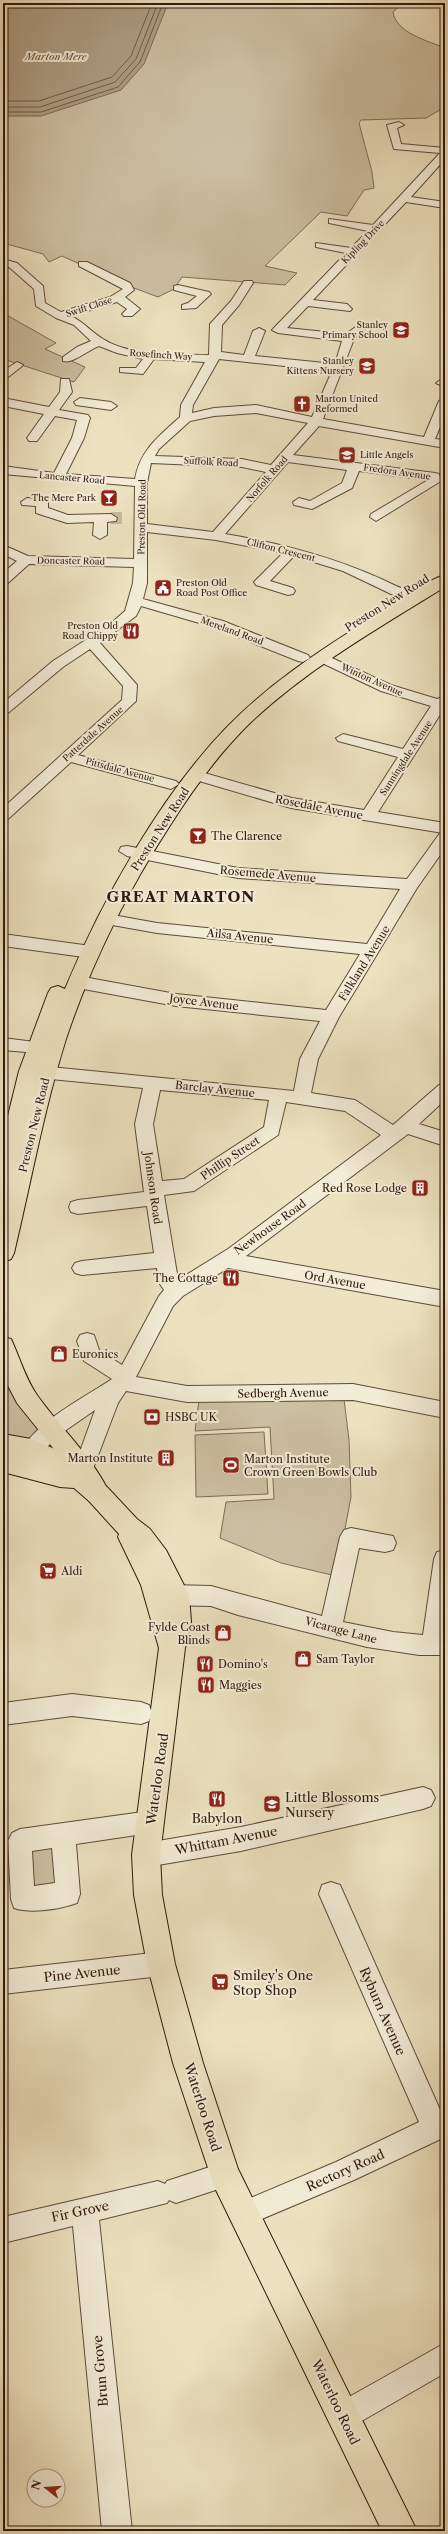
<svg xmlns="http://www.w3.org/2000/svg" width="448" height="2534" font-family="'Libre Caslon Text',serif">
<rect width="100%" height="100%" fill="#ede2c0"/>
<filter id="stains"><feTurbulence type="fractalNoise" baseFrequency=".005" numOctaves="4"/><feColorMatrix values="0 0 0 0 .2 0 0 0 0 .09 0 0 0 0 .02 0 0 0 .5 -.17"/></filter>
<radialGradient id="worn" r=".72"><stop offset=".6" stop-color="#630" stop-opacity="0"/><stop offset="1" stop-color="#630" stop-opacity=".3"/></radialGradient>
<g fill="#cdc0a2" stroke="#7e6c58">
<path d="M3,3H403L393,12C396,33 428,41 445,48V107L426,118L361,120L359,123L372,172L374,188L364,190L347,216L321,212L265,266L297,273L285,285L182,277L174,289L158,297L126,285L62,256L49,262L43,254L3,243Z"/>
<path d="M3,313L56,343L45,349L85,367L74,382L3,359Z"/>
<path d="M3,1360L42,1433L30,1444L3,1440Z"/>
<path d="M344,1399L349,1440L351,1497L336,1576L281,1563L220,1538L226,1502L274,1499L270,1427L195,1431L199,1400Z"/>
<path d="M264,1432L268,1494L196,1497L195,1435Z"/>
<path d="M63,1835L68,1894L23,1899L20,1841Z"/>
</g>
<path fill="#ad9e83" stroke="#7b6954" d="M3,3H168L144,64L121,90L41,116H3Z"/>
<g fill="none" stroke-linecap="round" stroke-linejoin="round">
<g stroke="#6e5c48" stroke-width="1">
<path d="M3,101H39L112,77L131,56L152,3"/>
<path d="M3,107H40L115,82L136,59L158,3"/>
<path d="M3,112H41L118,87L140,62L163,3"/>
</g>
<path stroke="#c7ba9c" stroke-width="12" stroke-dasharray="12 6" stroke-linecap="butt" d="M111,518H122"/>
<defs>
<g id="minor">
<path d="M399,122L404,125L397,128L401,144L445,148V159L411,197L445,202V208L406,202L313,300L347,304L352,309L350,311L308,306L287,328L346,334L357,326L363,329L354,339L323,419L424,437L439,401L445,397V415L435,439L445,440V448L319,426L293,455L435,473L439,474L441,481L376,521L370,517L371,514L428,480L359,471L352,488L312,509L294,505L293,502L299,498L310,501L342,483L347,470L288,462L225,534C285,544 341,559 396,586C403,589 415,592 420,599L413,603L408,602L343,571L294,556L270,581L293,588L295,591L293,594L288,595L256,585L254,582L283,553L216,540L147,532V583L143,599L223,621L308,655L310,658L303,662L298,661L213,627L141,606L136,616L100,643L137,685L136,701L78,755L176,781L179,784L171,789L71,762L8,819L3,821V808L122,700L123,686L90,649L63,667L8,713L3,714V703L53,661L109,625L125,611L133,583L134,567L29,564L8,583L3,584V573L17,561L3,554V545L28,556L134,559L135,486L3,474V466L54,473L72,438L77,420L55,416L37,441H29L27,438L44,414L3,406V398L49,407L60,392L61,379H69L72,392L59,410L88,415L90,418L84,438L66,474L135,479C140,450 159,436 180,417L181,405L205,362L154,359L143,374L120,372V368H136L143,359L117,353L99,346C88,350 73,364 63,361V357L77,347L91,341L74,325L56,318L36,306L34,289L9,267L3,265V259L17,263L43,286L45,303L61,312L110,297L123,289L79,266V262H87L130,283L134,290L125,297L140,309L132,316H124L122,314L127,309L117,302L71,316C84,322 91,332 103,339C131,357 177,354 209,355L210,324L231,301L244,281H252L253,283L239,305L222,325L221,352L244,355L253,331L259,328L265,331L255,356L335,364L342,341L278,333L272,330L346,253L316,247V243L351,248L368,231L329,223V219L373,225L440,153L394,149L387,125ZM219,359L332,371L312,417L256,405L214,408L192,413L193,405ZM256,413L308,423L271,465L242,459L155,456L159,449L190,421L214,416ZM151,463L242,467L266,472L213,532L147,524V483Z"/>
<path d="M178,285L209,292L211,294L196,308L182,309V305L188,303L197,296L174,290V286Z"/>
<path d="M17,362L23,365L21,367L3,381V371Z"/>
<path d="M442,379H445V387L436,383Z"/>
<path d="M80,398L111,402L117,406L111,410L76,405L74,402Z"/>
<path d="M27,498L48,500V508L68,515L111,514L117,518L116,521L107,522V535L100,539L93,535L94,522L67,523L36,513V506L22,505L21,502Z"/>
<path d="M323,654L391,685L437,699L445,696V710H443L378,812L445,823V848L417,888L339,1017L318,1059L311,1093L355,1100L393,1125L439,1085L445,1084V1100L419,1124L445,1132V1146L408,1134L246,1256L445,1291V1307L228,1268L183,1296L173,1306L136,1377L187,1386L353,1384L445,1402V1418L353,1400L187,1402L126,1391L118,1403L91,1474L84,1477L77,1474L74,1468L95,1410L59,1435L38,1456L31,1468L24,1471L17,1468L14,1462C34,1421 76,1403 112,1379L84,1361L77,1341L80,1335L87,1333L94,1335L99,1350L122,1365L159,1296L164,1290L158,1281L157,1268L82,1275L75,1273L72,1268L75,1263L82,1261L154,1253L147,1206L78,1214L71,1212L69,1207L71,1202L78,1200L144,1192L135,1124L143,1088L30,1077L24,1075L21,1071L24,1067L30,1065L294,1091L300,1059L320,1021L176,1006L78,988L72,986L70,982L72,978L78,976L176,994L326,1010L360,954L157,933L101,923L99,919L101,915L107,914L157,923L367,944L400,889L238,878L127,856L119,851L121,847L127,846L238,868L407,879L440,833H443L291,808L189,778L187,775L189,772L194,770L292,798L364,810L398,757L338,741L336,738L343,734L403,749L431,706L381,691L318,661L316,658ZM160,1090L269,1100L264,1127L184,1179L162,1181L153,1124ZM286,1102L345,1111L381,1135L228,1249L178,1280L164,1195L194,1191L278,1135Z"/>
<path d="M3,934L91,946L97,948L99,952L97,956L91,958L3,946Z"/>
<path d="M3,1038L43,1043L46,1047L43,1051L37,1053L3,1050Z"/>
<path d="M351,1528L393,1536L396,1543L393,1550L385,1552L359,1548L343,1622L393,1632L423,1635L434,1559L437,1552L445,1550V1655H419L367,1647L238,1615L211,1606L163,1605L155,1602L152,1595L155,1588L172,1585L211,1586L322,1616L340,1537L344,1530Z"/>
<path d="M72,1694L141,1702L149,1705L152,1713L149,1721L141,1724L72,1716L3,1725V1703Z"/>
<path d="M423,1787L431,1790L435,1798L431,1806L423,1809L241,1851L146,1867L138,1863L134,1855L138,1847L146,1843L241,1827Z"/>
<path d="M150,1811L158,1814L162,1822L158,1830L150,1833L76,1844L80,1894L77,1903C60,1909 31,1914 14,1908L11,1899L8,1841L12,1833L20,1829ZM52,1848L55,1883L34,1886L32,1851Z"/>
<path d="M331,1882L340,1885L441,2112L445,2110V2137L354,2180L243,2227L234,2223L230,2214L234,2205L336,2162L419,2122L319,1894L322,1885Z"/>
<path d="M161,1952L170,1955L173,1964L170,1973L161,1976L3,1994V1970Z"/>
<path d="M225,2162L234,2166L238,2175L234,2184L176,2203L169,2200L167,2203L99,2220L132,2531H102L73,2226L3,2243V2217L158,2181L165,2184L167,2181Z"/>
<path d="M445,2343V2373L353,2426L343,2430L333,2426L329,2416L333,2406Z"/>
</g>
<path id="major" d="M3,1337L11,1339C20,1358 25,1378 37,1395C61,1429 92,1456 110,1494L107,1501L98,1504L89,1501L69,1468L17,1403L3,1376Z"/>
<g id="highway">
<path d="M445,575V587C378,628 309,668 251,722C219,753 193,789 169,827C127,892 91,964 66,1039C44,1109 31,1182 14,1253L11,1259L3,1262V1207L8,1185L3,1187V1136L19,1071L48,993L51,988L58,986L65,989C102,900 160,796 227,727C268,685 317,652 367,621C386,609 426,580 445,575Z"/>
<path d="M3,1434L31,1439L74,1457L81,1470L107,1487L137,1519L150,1529L166,1550L189,1595L191,1622L185,1648L160,1855L162,1895L175,1964L203,2063L238,2169L417,2531H382L214,2186L173,2063L147,1964L134,1895L132,1855L159,1648L141,1585L118,1537L119,1534L89,1501L74,1488L60,1487L3,1472Z"/>
</g>
</defs>
<use href="#minor" stroke="#5f4b3a" stroke-width="2"/>
<use href="#major" stroke="#30190d" stroke-width="2"/>
<use href="#highway" stroke="#30190d" stroke-width="2"/>
<use href="#minor" fill="#f3ecd6" fill-rule="evenodd"/>
<use href="#major" fill="#ede2c0" fill-rule="evenodd"/>
<use href="#highway" fill="#ede2c0" fill-rule="evenodd"/>
</g>
<defs>
<symbol id="school-square" viewBox="-11 -11 22 22"><rect x="-9" y="-9" width="18" height="18" rx="4" fill="#8f2418" stroke="#f3ecd6"/><path d="M0-5L7-2L0 1L-7-2ZM-4 1L0 2.5L4 1V4Q0 6-4 4Z" fill="#fff"/></symbol>
<symbol id="church-square" viewBox="-11 -11 22 22"><rect x="-9" y="-9" width="18" height="18" rx="4" fill="#8f2418" stroke="#f3ecd6"/><path d="M-1.2-6h2.4v3.5h3.3v2.4h-3.3V6h-2.4V-.1h-3.3v-2.4h3.3Z" fill="#fff"/></symbol>
<symbol id="bar-square" viewBox="-11 -11 22 22"><rect x="-9" y="-9" width="18" height="18" rx="4" fill="#8f2418" stroke="#f3ecd6"/><path d="M-6-5H6L.8 .8V4.5H3.5V6h-7V4.5H-.8V.8Z" fill="#fff"/></symbol>
<symbol id="civic-square" viewBox="-11 -11 22 22"><rect x="-9" y="-9" width="18" height="18" rx="4" fill="#8f2418" stroke="#f3ecd6"/><path d="M-.6-6.5H3V-4.5H.6V-3L4-1V1h2V6H-6V1h2V-1L-.6-3ZM-1.2 2.5V6h2.4V2.5Z" fill="#fff"/></symbol>
<symbol id="restaurant-square" viewBox="-11 -11 22 22"><rect x="-9" y="-9" width="18" height="18" rx="4" fill="#8f2418" stroke="#f3ecd6"/><path d="M-5-6h1v4h1v-4h1v4h1v-4h1v5L-1.5 .5V6h-2V.5L-5-1ZM5-6V6H3V1.5H1.5Q1.5-4 5-6Z" fill="#fff"/></symbol>
<symbol id="building-square" viewBox="-11 -11 22 22"><rect x="-9" y="-9" width="18" height="18" rx="4" fill="#8f2418" stroke="#f3ecd6"/><path d="M-4-6H4V6H1V3H-1V6H-4ZM-2.5-4.3h1.7v1.8h-1.7ZM.8-4.3h1.7v1.8H.8ZM-2.5-1h1.7V.8h-1.7ZM.8-1h1.7V.8H.8Z" fill="#fff"/></symbol>
<symbol id="shop-square" viewBox="-11 -11 22 22"><rect x="-9" y="-9" width="18" height="18" rx="4" fill="#8f2418" stroke="#f3ecd6"/><path d="M-5-2.5h2.3a2.7 3.5 0 0 1 5.4 0H5L5.5 6h-11ZM-1.5-2.5h3a1.5 2.3 0 0 0-3 0Z" fill="#fff"/></symbol>
<symbol id="bank-square" viewBox="-11 -11 22 22"><rect x="-9" y="-9" width="18" height="18" rx="4" fill="#8f2418" stroke="#f3ecd6"/><path d="M-6-4H6V4H-6ZM0-2.3a2.3 2.3 0 1 0 0 4.6a2.3 2.3 0 1 0 0-4.6Z" fill="#fff"/></symbol>
<symbol id="stadium-square" viewBox="-11 -11 22 22"><rect x="-9" y="-9" width="18" height="18" rx="4" fill="#8f2418" stroke="#f3ecd6"/><path d="M0-5a6.5 5 0 1 0 0 10a6.5 5 0 1 0 0-10ZM-3.5-1.8h7v3.6h-7Z" fill="#fff"/></symbol>
<symbol id="supermarket-square" viewBox="-11 -11 22 22"><rect x="-9" y="-9" width="18" height="18" rx="4" fill="#8f2418" stroke="#f3ecd6"/><path d="M-6-5.5h2.5l.6 2H6L4.5 2H-2.5L-4.4-4H-6ZM-1.5 3.2a1.3 1.3 0 1 0 .1 0ZM3 3.2a1.3 1.3 0 1 0 .1 0Z" fill="#fff"/></symbol>
</defs>
<g fill-rule="evenodd">
<use href="#school-square" x="391" y="320" width="20" height="20"/>
<use href="#school-square" x="357" y="356" width="20" height="20"/>
<use href="#church-square" x="292" y="394" width="20" height="20"/>
<use href="#school-square" x="337" y="445" width="20" height="20"/>
<use href="#bar-square" x="99" y="488" width="20" height="20"/>
<use href="#civic-square" x="153" y="578" width="20" height="20"/>
<use href="#restaurant-square" x="121" y="621" width="20" height="20"/>
<use href="#bar-square" x="188" y="826" width="20" height="20"/>
<use href="#building-square" x="410" y="1178" width="20" height="20"/>
<use href="#restaurant-square" x="221" y="1268" width="20" height="20"/>
<use href="#shop-square" x="49" y="1344" width="20" height="20"/>
<use href="#bank-square" x="142" y="1407" width="20" height="20"/>
<use href="#building-square" x="156" y="1448" width="20" height="20"/>
<use href="#stadium-square" x="221" y="1455" width="20" height="20"/>
<use href="#supermarket-square" x="38" y="1561" width="20" height="20"/>
<use href="#shop-square" x="213" y="1623" width="20" height="20"/>
<use href="#shop-square" x="293" y="1649" width="20" height="20"/>
<use href="#restaurant-square" x="195" y="1654" width="20" height="20"/>
<use href="#restaurant-square" x="196" y="1675" width="20" height="20"/>
<use href="#restaurant-square" x="207" y="1789" width="20" height="20"/>
<use href="#school-square" x="262" y="1794" width="20" height="20"/>
<use href="#supermarket-square" x="210" y="1972" width="20" height="20"/>
</g>
<g text-anchor="middle" stroke-width="4" stroke-linejoin="round" paint-order="stroke">
<g font-size="9" fill="#30190d" stroke="#f3ecd6">
<text transform="translate(363 242) rotate(-46)" y="3">Kipling Drive</text>
<text transform="translate(89 307) rotate(-18)" y="3">Swift Close</text>
<text transform="translate(161 355) rotate(4)" y="3">Rosefinch Way</text>
<text transform="translate(211 462) rotate(3)" y="3">Suffolk Road</text>
<text transform="translate(397 472) rotate(8)" y="3">Fredora Avenue</text>
<text transform="translate(72 478) rotate(5)" y="3">Lancaster Road</text>
<text transform="translate(267 479) rotate(-49)" y="3">Norfolk Road</text>
<text transform="translate(142 517) rotate(-89)" y="3">Preston Old Road</text>
<text transform="translate(281 550) rotate(14)" y="3">Clifton Crescent</text>
<text transform="translate(71 561) rotate(1)" y="3">Doncaster Road</text>
<text transform="translate(232 631) rotate(20)" y="3">Mereland Road</text>
<text transform="translate(372 680) rotate(24)" y="3">Winton Avenue</text>
<text transform="translate(93 734) rotate(-42)" y="3">Patterdale Avenue</text>
<text transform="translate(406 758) rotate(-57)" y="3">Sunningdale Avenue</text>
<text transform="translate(120 770) rotate(15)" y="3">Pittsdale Avenue</text>
</g>
<g font-size="9" fill="#30190d" stroke="#f3ecd6" text-anchor="end">
<text x="388" y="328">Stanley<tspan x="388" dy="10">Primary School</tspan></text>
<text x="354" y="364">Stanley<tspan x="354" dy="10">Kittens Nursery</tspan></text>
<text x="315" y="402" text-anchor="start">Marton United<tspan x="315" dy="10">Reformed</tspan></text>
<text x="360" y="458" text-anchor="start">Little Angels</text>
<text x="96" y="501">The Mere Park</text>
<text x="176" y="586" text-anchor="start">Preston Old<tspan x="176" dy="10">Road Post Office</tspan></text>
<text x="118" y="629">Preston Old<tspan x="118" dy="10">Road Chippy</tspan></text>
</g>
<g font-size="10" font-style="italic" fill="#624e3c" stroke="#f3ecd6">
<text x="56" y="60">Marton Mere</text>
</g>
<g font-size="11" fill="#30190d" stroke="#f3ecd6">
<text transform="translate(387 603) rotate(-32)" y="4">Preston New Road</text>
<text transform="translate(319 807) rotate(11)" y="4">Rosedale Avenue</text>
<text transform="translate(160 829) rotate(-57)" y="4">Preston New Road</text>
<text transform="translate(268 874) rotate(5)" y="4">Rosemede Avenue</text>
<text transform="translate(240 936) rotate(6)" y="4">Ailsa Avenue</text>
<text transform="translate(364 963) rotate(-58)" y="4">Falkland Avenue</text>
<text transform="translate(204 1002) rotate(7)" y="4">Joyce Avenue</text>
<text transform="translate(215 1089) rotate(6)" y="4">Barclay Avenue</text>
<text transform="translate(34 1125) rotate(-76)" y="4">Preston New Road</text>
<text transform="translate(230 1158) rotate(-34)" y="4">Phillip Street</text>
<text transform="translate(153 1188) rotate(82)" y="4">Johnson Road</text>
<text transform="translate(270 1227) rotate(-36)" y="4">Newhouse Road</text>
<text transform="translate(335 1280) rotate(10)" y="4">Ord Avenue</text>
<text transform="translate(283 1393) rotate(-1)" y="4">Sedbergh Avenue</text>
<text transform="translate(341 1630) rotate(15)" y="4">Vicarage Lane</text>
</g>
<g font-size="11" fill="#30190d" stroke="#f3ecd6" text-anchor="start">
<text x="211" y="840">The Clarence</text>
<text x="407" y="1192" text-anchor="end">Red Rose Lodge</text>
<text x="218" y="1282" text-anchor="end">The Cottage</text>
<text x="72" y="1358">Euronics</text>
<text x="165" y="1421">HSBC UK</text>
<text x="153" y="1462" text-anchor="end">Marton Institute</text>
<text x="244" y="1463">Marton Institute<tspan x="244" dy="13">Crown Green Bowls Club</tspan></text>
<text x="61" y="1575">Aldi</text>
<text x="210" y="1631" text-anchor="end">Fylde Coast<tspan x="210" dy="13">Blinds</tspan></text>
<text x="316" y="1663">Sam Taylor</text>
<text x="218" y="1668">Domino's</text>
<text x="219" y="1689">Maggies</text>
</g>
<g font-size="13" fill="#30190d" stroke="#f3ecd6">
<text transform="translate(157 1779) rotate(-82)" y="5">Waterloo Road</text>
<text transform="translate(226 1840) rotate(-11)" y="5">Whittam Avenue</text>
<text transform="translate(82 1973) rotate(-6)" y="5">Pine Avenue</text>
<text transform="translate(383 2011) rotate(66)" y="5">Ryburn Avenue</text>
<text transform="translate(203 2107) rotate(72)" y="5">Waterloo Road</text>
<text transform="translate(345 2170) rotate(-24)" y="5">Rectory Road</text>
<text transform="translate(80 2211) rotate(-12)" y="5">Fir Grove</text>
<text transform="translate(100 2371) rotate(-95)" y="5">Brun Grove</text>
<text transform="translate(336 2402) rotate(64)" y="5">Waterloo Road</text>
</g>
<g font-size="13" fill="#30190d" stroke="#f3ecd6" text-anchor="start">
<text x="285" y="1802">Little Blossoms<tspan x="285" dy="15">Nursery</tspan></text>
<text x="217" y="1823" text-anchor="middle">Babylon</text>
<text x="233" y="1980">Smiley's One<tspan x="233" dy="15">Stop Shop</tspan></text>
</g>
<g font-size="15" font-weight="bold" letter-spacing="1" fill="#30190d" stroke="#f3ecd6">
<text x="181" y="902">GREAT MARTON</text>
</g>
</g>
<rect width="448" height="2534" fill="none" stroke="#ede2c0" stroke-width="16"/>
<rect x="4" y="4" width="440" height="2526" fill="none" stroke="#30190d" stroke-width="2"/>
<rect x="8" y="8" width="432" height="2518" fill="none" stroke="#30190d"/>
<g transform="translate(46 2488) rotate(287)"><circle r="19" fill="#f3ecd6" stroke="#a59886"/>
<path d="M0-3L7 15L0 10L-7 15Z" fill="#8f2418"/>
<text y="-6" font-size="11" font-weight="bold" text-anchor="middle" fill="#30190d">N</text>
</g>
<rect width="100%" height="100%" filter="url(#stains)"/>
<rect width="100%" height="100%" fill="url(#worn)"/>
</svg>
